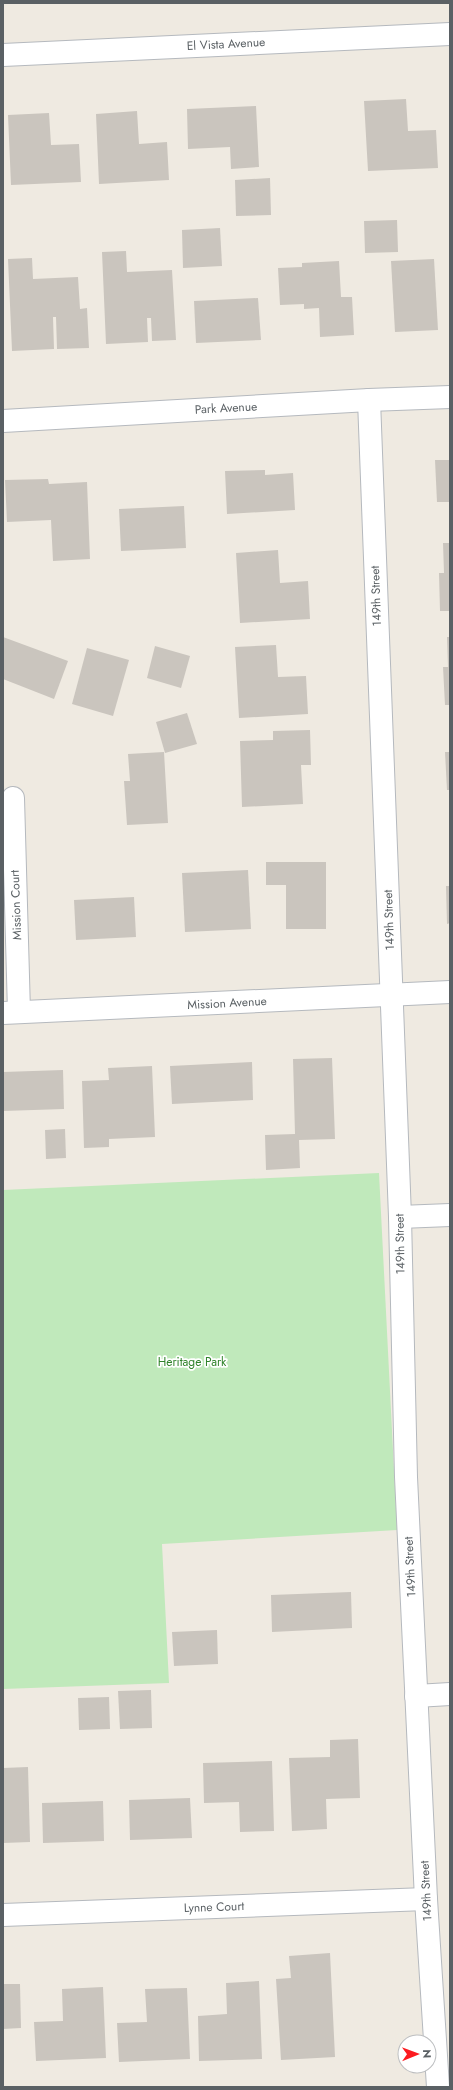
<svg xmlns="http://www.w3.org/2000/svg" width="453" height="2090" font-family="Jost,sans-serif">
<rect width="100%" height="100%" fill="#efeae1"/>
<path fill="#c0e9bb" d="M379,1173L397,1530L162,1544L169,1683L3,1689V1190Z"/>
<g fill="#cac5be">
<path d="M406,99L408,131L436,130L438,168L368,171L364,101Z"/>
<path d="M256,106L259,167L231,169L230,147L188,149L187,109Z"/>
<path d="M137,111L139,144L167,142L169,180L99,184L96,114Z"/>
<path d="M49,113L51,145L79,144L81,182L11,185L8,115Z"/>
<path d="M270,178L271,215L236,216L235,180Z"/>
<path d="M397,220L398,252L365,253L364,221Z"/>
<path d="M220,228L222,266L183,268L182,230Z"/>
<path d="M126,251L127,272L172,270L176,340L152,341L151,318H147L148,342L106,344L102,252Z"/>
<path d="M32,258L33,279L78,277L80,309L87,308L89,348L57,349L56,317H53L54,349L12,351L8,259Z"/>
<path d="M434,259L438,330L395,332L391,261Z"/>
<path d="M339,261L341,297H352L354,335L320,337L319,308L304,309V304L280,305L278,268L302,267V263Z"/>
<path d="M258,298L261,340L196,343L194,301Z"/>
<path d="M435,460H450V502H437Z"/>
<path d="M265,470V475L293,473L295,510L227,514L225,471Z"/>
<path d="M48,479L49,484L87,482L90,559L53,561L51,520L7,522L5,480Z"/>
<path d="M184,506L186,548L121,551L119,509Z"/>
<path d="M443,543H450V611H440L439,573H444Z"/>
<path d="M278,550L280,583L308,581L310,619L240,623L236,553Z"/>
<path d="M3,637L68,661L54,699L3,679Z"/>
<path d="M447,637H450V705H445L443,667H448Z"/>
<path d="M276,645L278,677L306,676L308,714L239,718L235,647Z"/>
<path d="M155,646L190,656L181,688L147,678Z"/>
<path d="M87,648L129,660L113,716L72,704Z"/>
<path d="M187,713L197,744L165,753L156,722Z"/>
<path d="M310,730L311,765H301L303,804L242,807L240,741L273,740V731Z"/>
<path d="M164,752L168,823L127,825L124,781H130L128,754Z"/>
<path d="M445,752H450V790H447Z"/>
<path d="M266,862H326V929H286V885H266Z"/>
<path d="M248,870L251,929L185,932L182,873Z"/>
<path d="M446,886H450V923L447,924Z"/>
<path d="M134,897L136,937L76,940L74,900Z"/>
<path d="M332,1058L335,1139L299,1140L300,1168L266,1170L265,1135L295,1134L293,1059Z"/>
<path d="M252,1062L253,1100L172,1104L170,1066Z"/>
<path d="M152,1066L155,1137L109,1139V1147L84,1148L82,1081L109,1080L108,1068Z"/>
<path d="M63,1070L64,1109L3,1111V1072Z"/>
<path d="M65,1129L66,1158L46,1159L45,1130Z"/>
<path d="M351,1592L352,1628L272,1632L271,1595Z"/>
<path d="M217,1630L218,1664L174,1666L172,1632Z"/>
<path d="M151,1690L152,1728L120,1729L118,1691Z"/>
<path d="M109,1697L110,1729L79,1730L78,1698Z"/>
<path d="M358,1739L360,1798L326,1799L327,1829L292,1831L289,1758L330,1757V1740Z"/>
<path d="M272,1761L274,1831L240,1832L239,1802L204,1803L203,1763Z"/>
<path d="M28,1767L30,1842L3,1843V1768Z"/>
<path d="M190,1798L192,1838L130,1840L129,1800Z"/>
<path d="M103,1801L104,1841L43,1843L42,1803Z"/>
<path d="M330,1953L335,2057L281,2060L276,1979L291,1978L289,1956Z"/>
<path d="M259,1981L262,2059L199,2061L198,2016L227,2014L226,1983Z"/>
<path d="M3,1984H20L21,2028L3,2029Z"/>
<path d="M103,1987L106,2058L36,2061L34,2022L63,2021L62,1989Z"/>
<path d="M187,1988L190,2059L119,2062L117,2023L147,2022L145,1989Z"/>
</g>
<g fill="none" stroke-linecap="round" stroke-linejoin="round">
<defs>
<g id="minor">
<path d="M3,55L450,34"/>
<path d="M369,400L400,1217L406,1477L426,1899L438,2087"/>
<path d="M3,421L369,400L450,397"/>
<path d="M13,798L19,1012"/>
<path d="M3,1013L450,992"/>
<path d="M400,1217L450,1215"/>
<path d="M416,1696L450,1694"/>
<path d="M3,1915L426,1899"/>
</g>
</defs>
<use href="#minor" stroke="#b5b9be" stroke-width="24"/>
<use href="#minor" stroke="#fff" stroke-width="22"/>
</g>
<g text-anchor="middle" stroke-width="3.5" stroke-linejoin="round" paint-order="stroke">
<g font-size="12" fill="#5a6064" stroke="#fff">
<text transform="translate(226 44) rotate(-3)" y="4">El Vista Avenue</text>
<text transform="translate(226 408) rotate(-3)" y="4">Park Avenue</text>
<text transform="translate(376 596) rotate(-92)" y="4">149th Street</text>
<text transform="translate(16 905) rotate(-92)" y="4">Mission Court</text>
<text transform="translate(389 920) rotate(-92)" y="4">149th Street</text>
<text transform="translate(227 1003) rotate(-3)" y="4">Mission Avenue</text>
<text transform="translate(400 1244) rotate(-91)" y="4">149th Street</text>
<text transform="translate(410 1567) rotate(-93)" y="4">149th Street</text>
<text transform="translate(426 1891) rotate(-93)" y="4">149th Street</text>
<text transform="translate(214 1907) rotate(-2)" y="4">Lynne Court</text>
</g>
<g font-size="12" fill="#30832b" stroke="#fff">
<text x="192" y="1366">Heritage Park</text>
</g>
</g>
<rect width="453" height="2090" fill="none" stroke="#5a6064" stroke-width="8"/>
<g transform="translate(417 2054) rotate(89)"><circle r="19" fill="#ffffff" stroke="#bdbfc1"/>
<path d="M0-3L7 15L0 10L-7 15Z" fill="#fc1b20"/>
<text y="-6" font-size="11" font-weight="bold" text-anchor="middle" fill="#5a6064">N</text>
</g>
</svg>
